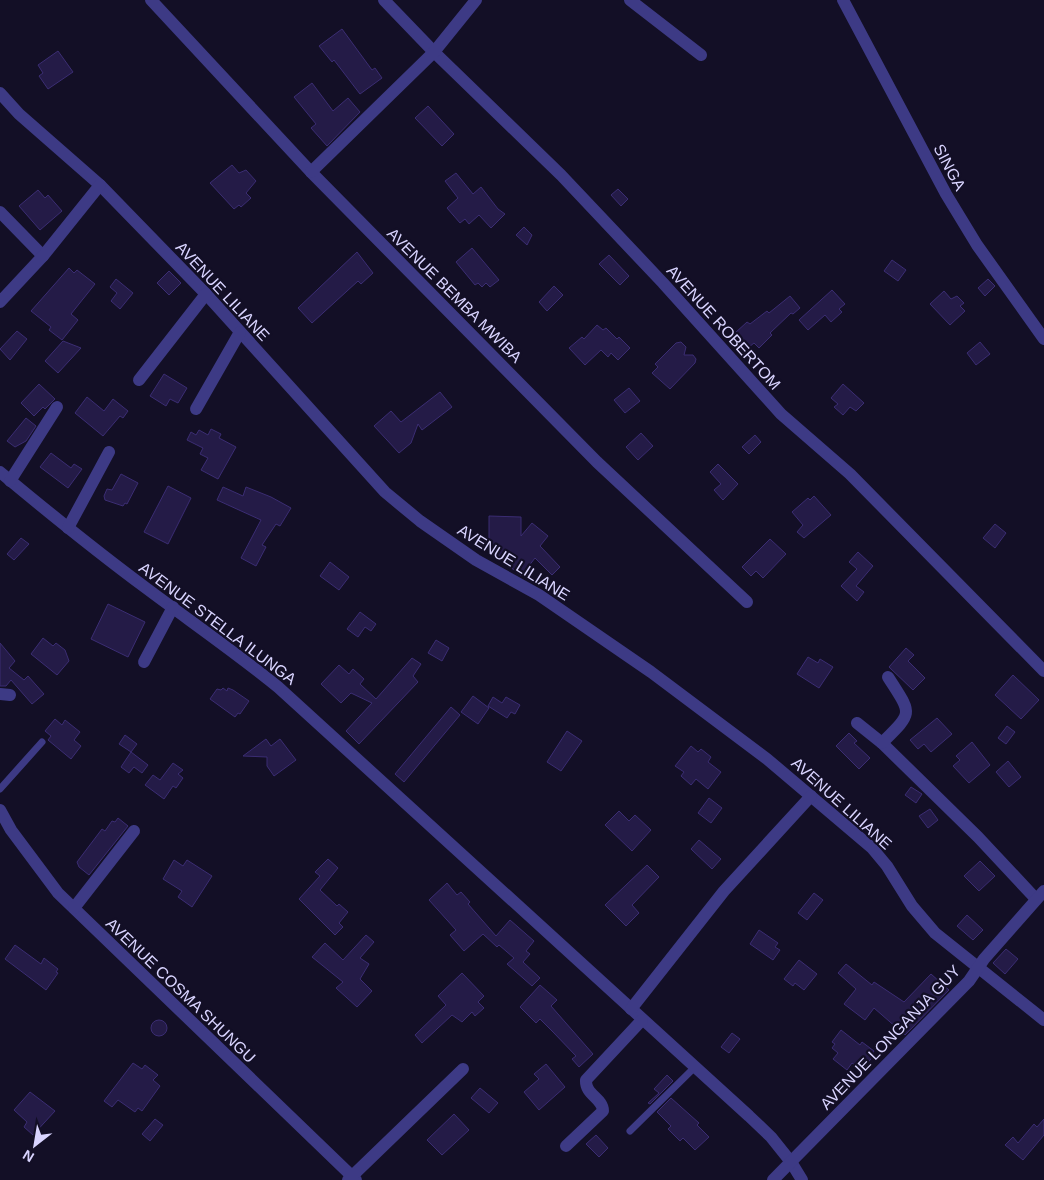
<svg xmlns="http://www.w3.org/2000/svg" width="1044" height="1180" font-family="Helvetica,sans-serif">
<rect width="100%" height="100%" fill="#130f26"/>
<g fill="#241b47" stroke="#3b2d73">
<path d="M342,29L372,70L375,68L382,78L360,94L334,60L332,62L319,46Z"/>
<path d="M58,51L73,72L48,89L39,76L43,73L38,65Z"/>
<path d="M312,83L333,111L348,98L360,112L327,146L311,128L316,124L294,97Z"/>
<path d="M428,106L454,134L442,146L415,118Z"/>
<path d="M232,165L239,173L246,170L256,181L246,193L251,198L241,207L239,205L234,209L210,183Z"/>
<path d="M456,173L473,194L481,187L498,209L505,214L491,228L479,215L469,224L465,219L460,223L447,208L458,198L445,181Z"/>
<path d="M618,189L628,199L621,206L611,195Z"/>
<path d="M38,190L45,198L48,195L62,211L40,230L19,206Z"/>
<path d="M524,227L532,235L527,245L516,235Z"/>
<path d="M472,248L499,280L490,287L486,283L482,287L478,283L475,285L456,262Z"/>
<path d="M357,252L373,273L361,284L358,281L312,323L298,308Z"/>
<path d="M609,255L629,276L620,285L599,264Z"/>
<path d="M892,260L906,270L898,281L884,271Z"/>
<path d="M69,268L74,273L77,270L95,284L71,314L78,320L62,340L49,330L51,327L31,311Z"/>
<path d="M169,271L181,283L169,295L157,283Z"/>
<path d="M116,279L133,293L120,309L111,301L117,293L110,287Z"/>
<path d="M988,279L995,286L985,296L978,288Z"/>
<path d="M554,286L563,295L547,311L539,302Z"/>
<path d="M832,290L845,304L839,309L842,312L831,322L825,315L808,330L799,320Z"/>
<path d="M944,291L951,299L957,296L964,303L960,306L965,311L950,325L930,304Z"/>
<path d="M790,296L800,308L793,314L791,313L770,333L772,335L759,348L754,343L749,347L735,333L747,322L750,324L767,311L769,313Z"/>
<path d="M597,325L603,330L606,328L617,339L619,337L630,348L618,360L611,353L608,357L601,350L585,365L569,348L582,337L584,339Z"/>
<path d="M17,331L27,339L10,360L0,349Z"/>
<path d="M63,341L81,348L58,373L45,361Z"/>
<path d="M681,342L686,347L684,355H693L696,359L695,363L670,389L652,373L658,367L655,364L676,343Z"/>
<path d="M980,342L990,354L976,365L967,353Z"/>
<path d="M164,374L187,388L178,403L170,399L166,406L150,396Z"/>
<path d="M39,384L55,399L45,409L43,407L34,416L21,403Z"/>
<path d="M843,384L864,403L856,411L850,407L843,415L834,407L838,404L831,398Z"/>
<path d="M629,388L640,401L625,413L614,400Z"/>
<path d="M440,392L452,407L422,430L418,424L411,443L399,453L374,426L391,411L401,422Z"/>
<path d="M87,397L104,411L113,399L128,411L123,418L120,416L103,436L75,413Z"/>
<path d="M26,418L36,426L26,441L15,447L7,441Z"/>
<path d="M211,429L221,434L219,438L236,447L218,479L201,470L208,458L200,454L203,448L187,440L191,432L196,435L199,430L208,435Z"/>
<path d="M641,433L653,446L638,460L626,447Z"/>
<path d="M755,435L761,442L749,454L742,447Z"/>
<path d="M51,453L71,468L74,464L82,469L68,488L40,467Z"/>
<path d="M718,464L738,484L723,500L714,490L721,484L710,472Z"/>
<path d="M121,474L138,483L127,504L125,503L123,506L105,500L104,496L107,489L112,490Z"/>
<path d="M168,486L191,498L168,544L144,532Z"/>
<path d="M223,487L243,496L246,487L271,497L291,508L280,526L276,524L262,545L266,547L256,566L241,558L261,520L217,500Z"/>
<path d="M814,496L831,515L804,538L797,532L803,525L792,512L808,498L810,500Z"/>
<path d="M489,516L521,517V536L532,523L548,536L540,546L560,567L552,575L535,558L521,576L519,574L489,550Z"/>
<path d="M995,524L1006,533L995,548L983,538Z"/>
<path d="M21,538L29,544L14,560L7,554Z"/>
<path d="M770,539L786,554L763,578L756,571L751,576L742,567Z"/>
<path d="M858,552L873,566L856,586L864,592L857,601L841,586L857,569L849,562Z"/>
<path d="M330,562L349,577L339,590L320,576Z"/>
<path d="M108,604L145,622L128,657L91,639Z"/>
<path d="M360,612L376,624L371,631L365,627L358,637L347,629Z"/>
<path d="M43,638L53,646L56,643L65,650L69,661L57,675L31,654Z"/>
<path d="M436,640L449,648L442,661L428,653Z"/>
<path d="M0,643L15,661L9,668L24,680L28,676L44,694L32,704L11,680L6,686H0Z"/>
<path d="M906,648L914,655L908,661L925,678L913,690L889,667Z"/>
<path d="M808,657L818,663L820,659L833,667L819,688L797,674Z"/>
<path d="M412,658L421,664L413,676L418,682L359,744L346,731L372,703L351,693L341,703L321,684L339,665L349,674L353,669L364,679L360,684L376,699Z"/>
<path d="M1013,675L1039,700L1021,719L995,695Z"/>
<path d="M223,688L227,691L228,688L233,690L249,701L240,714L238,713L235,717L210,699L217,689L221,690Z"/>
<path d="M473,696L489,708L478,724L461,712Z"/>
<path d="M493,697L502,703L506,697L520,705L515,714L511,712L507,718L488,706Z"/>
<path d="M451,707L460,715L404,782L395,774Z"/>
<path d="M937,718L952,734L931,752L924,744L918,749L910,740Z"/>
<path d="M55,719L62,725L65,720L80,732L74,740L81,746L71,759L48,740L51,736L45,731Z"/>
<path d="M1007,726L1015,732L1006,744L998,738Z"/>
<path d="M567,731L582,741L561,771L547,762Z"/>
<path d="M849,733L857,741L854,743L870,758L859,769L836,746Z"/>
<path d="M125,735L137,744L131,752L119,744Z"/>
<path d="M266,739L271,746L280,739L296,760L274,776L267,766V757L243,756Z"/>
<path d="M972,742L990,765L969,783L953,766L960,760L956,756Z"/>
<path d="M691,746L698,752L701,749L711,757L708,762L721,772L708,789L696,779L691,785L681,776L684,772L675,766Z"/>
<path d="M131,752L148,765L142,773L134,767L129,773L121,767Z"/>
<path d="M1008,761L1021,777L1009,787L996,772Z"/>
<path d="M173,763L183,770L178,774L183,778L176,788L173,786L164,799L145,785L153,775L160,780Z"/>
<path d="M911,787L922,794L916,803L905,795Z"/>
<path d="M709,798L722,808L711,823L698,813Z"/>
<path d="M930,809L938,820L928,828L919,816Z"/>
<path d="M619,811L629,821L635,815L651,830L632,851L605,825Z"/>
<path d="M118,818L128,826L89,875L79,867L77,862L102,829L105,831L112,821L115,822Z"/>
<path d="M699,840L721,859L712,869L691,849Z"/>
<path d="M328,859L338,868L320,890L337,906L339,904L348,912L339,923L343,927L335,935L299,899L320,876L315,872Z"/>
<path d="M174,860L183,866L187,860L212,876L192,907L178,897L182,891L163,879Z"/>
<path d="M980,861L995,876L979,891L964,876Z"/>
<path d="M647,865L659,877L632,905L639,913L626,926L605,905Z"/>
<path d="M447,883L457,895L461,892L470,902L468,904L496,936L510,920L534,941L526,951L530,954L523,962L540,978L532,986L507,964L514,958L499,945L497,947L483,934L464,951L450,935L456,930L429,900Z"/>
<path d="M814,893L823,900L807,920L798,913Z"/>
<path d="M967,915L983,930L973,940L957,926Z"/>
<path d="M759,930L778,943L775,947L780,950L773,960L750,944Z"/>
<path d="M366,935L374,942L360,958L369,964L360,979L372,991L357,1007L336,988L343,982L312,957L325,943L343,960Z"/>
<path d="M15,945L41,964L44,958L58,969L56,972L58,973L46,990L5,959Z"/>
<path d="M1006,949L1018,959L1005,974L993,963Z"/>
<path d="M799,960L817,974L804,990L795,983L793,986L784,979Z"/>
<path d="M846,964L872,985L874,982L904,1002L931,974L949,990L905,1035L874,1008L865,1020L844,1004L856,989L838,973Z"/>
<path d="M462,973L484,996L478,1002L484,1008L475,1016L472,1012L462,1022L452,1015L422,1043L415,1035L446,1005L438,996Z"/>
<path d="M540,985L557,1000L551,1006L593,1054L579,1067L572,1059L576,1056L553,1032L540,1019L536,1023L520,1007Z"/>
<circle cx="159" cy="1028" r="8"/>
<path d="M841,1030L860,1045L862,1042L874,1051L872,1054L874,1055L862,1070L852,1063L847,1070L833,1059L838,1053L832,1048L835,1044L832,1042Z"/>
<path d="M732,1033L740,1039L729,1053L721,1047Z"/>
<path d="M133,1063L142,1069L145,1065L158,1075L153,1080L160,1086L142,1111L138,1108L135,1112L118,1100L112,1107L104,1101Z"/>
<path d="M546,1064L565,1087L539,1110L524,1092L539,1079L534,1074Z"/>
<path d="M667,1075L673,1081L650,1104L648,1103L659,1093L654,1089Z"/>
<path d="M480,1088L498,1103L489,1113L471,1098Z"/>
<path d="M30,1092L55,1111L33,1135L24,1127L27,1122L14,1110Z"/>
<path d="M671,1098L699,1123L697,1125L709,1137L695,1150L683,1138L680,1141L668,1129L671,1126L657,1112Z"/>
<path d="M454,1114L469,1130L442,1155L427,1140Z"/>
<path d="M155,1119L163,1125L150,1141L142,1134Z"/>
<path d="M1044,1119V1135L1023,1160L1005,1145L1013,1137L1018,1143L1034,1124L1037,1127Z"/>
<path d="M596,1135L608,1148L599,1157L586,1144Z"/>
</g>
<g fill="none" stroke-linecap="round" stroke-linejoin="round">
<g stroke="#3d3a85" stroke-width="7">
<path d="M0,789L42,742"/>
<path d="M630,1131L695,1067"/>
</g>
<g stroke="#3d3a85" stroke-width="12">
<path d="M151,0L311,172L597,462L747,602"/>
<path d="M384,0L434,52L561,175L663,283L781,414L850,474L1044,671"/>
<path d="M630,0L701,55"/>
<path d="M843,0L946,194L977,245L1044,339"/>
<path d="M0,93L19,114L100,185L206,294L385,492L420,521L476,560L539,595L651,672L767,759L872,848L887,866L912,906L935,933L1044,1020"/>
<path d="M311,172L434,52L476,0"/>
<path d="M0,212L43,256"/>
<path d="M0,302L43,256L100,185"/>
<path d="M139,380L206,294"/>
<path d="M196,409L240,332"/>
<path d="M0,472C48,512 96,551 146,588C190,621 235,652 278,687L749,1116L771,1137L791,1162L802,1180"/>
<path d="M10,481L57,407"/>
<path d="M68,528L109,452"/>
<path d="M144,662L173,607"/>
<path d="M0,694L10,695"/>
<path d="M857,723L882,743L978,837L1036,899"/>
<path d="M882,743C914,711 912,715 888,677"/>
<path d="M0,810L11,830L58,893L356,1180"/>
<path d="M74,908L134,831"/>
<path d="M631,1009L724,891L811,796"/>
<path d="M566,1146L603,1111C603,1098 585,1095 586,1080L642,1020"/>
<path d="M348,1180L463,1069"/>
<path d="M773,1180L969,981L984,959L1044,891"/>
</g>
</g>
<g text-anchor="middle" stroke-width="4.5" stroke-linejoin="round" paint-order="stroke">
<g font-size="16" fill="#d9d4ff" stroke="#130f26">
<text transform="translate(950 167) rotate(62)" y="6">SINGA</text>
<text transform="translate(223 291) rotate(47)" y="6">AVENUE LILIANE</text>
<text transform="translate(455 295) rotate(45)" y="6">AVENUE BEMBA MWIBA</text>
<text transform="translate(724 327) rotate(48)" y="6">AVENUE ROBERTOM</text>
<text transform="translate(514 562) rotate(32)" y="6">AVENUE LILIANE</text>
<text transform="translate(218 623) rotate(37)" y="6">AVENUE STELLA ILUNGA</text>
<text transform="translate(842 803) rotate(42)" y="6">AVENUE LILIANE</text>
<text transform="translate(181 990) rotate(44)" y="6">AVENUE COSMA SHUNGU</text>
<text transform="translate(890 1037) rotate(-46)" y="6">AVENUE LONGANJA GUY</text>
</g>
</g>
<g transform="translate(35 1145) rotate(211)" stroke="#130f26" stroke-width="4" paint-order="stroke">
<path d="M0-4L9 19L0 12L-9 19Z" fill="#d9d4ff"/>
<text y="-8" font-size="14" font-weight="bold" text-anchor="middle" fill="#d9d4ff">N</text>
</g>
</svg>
